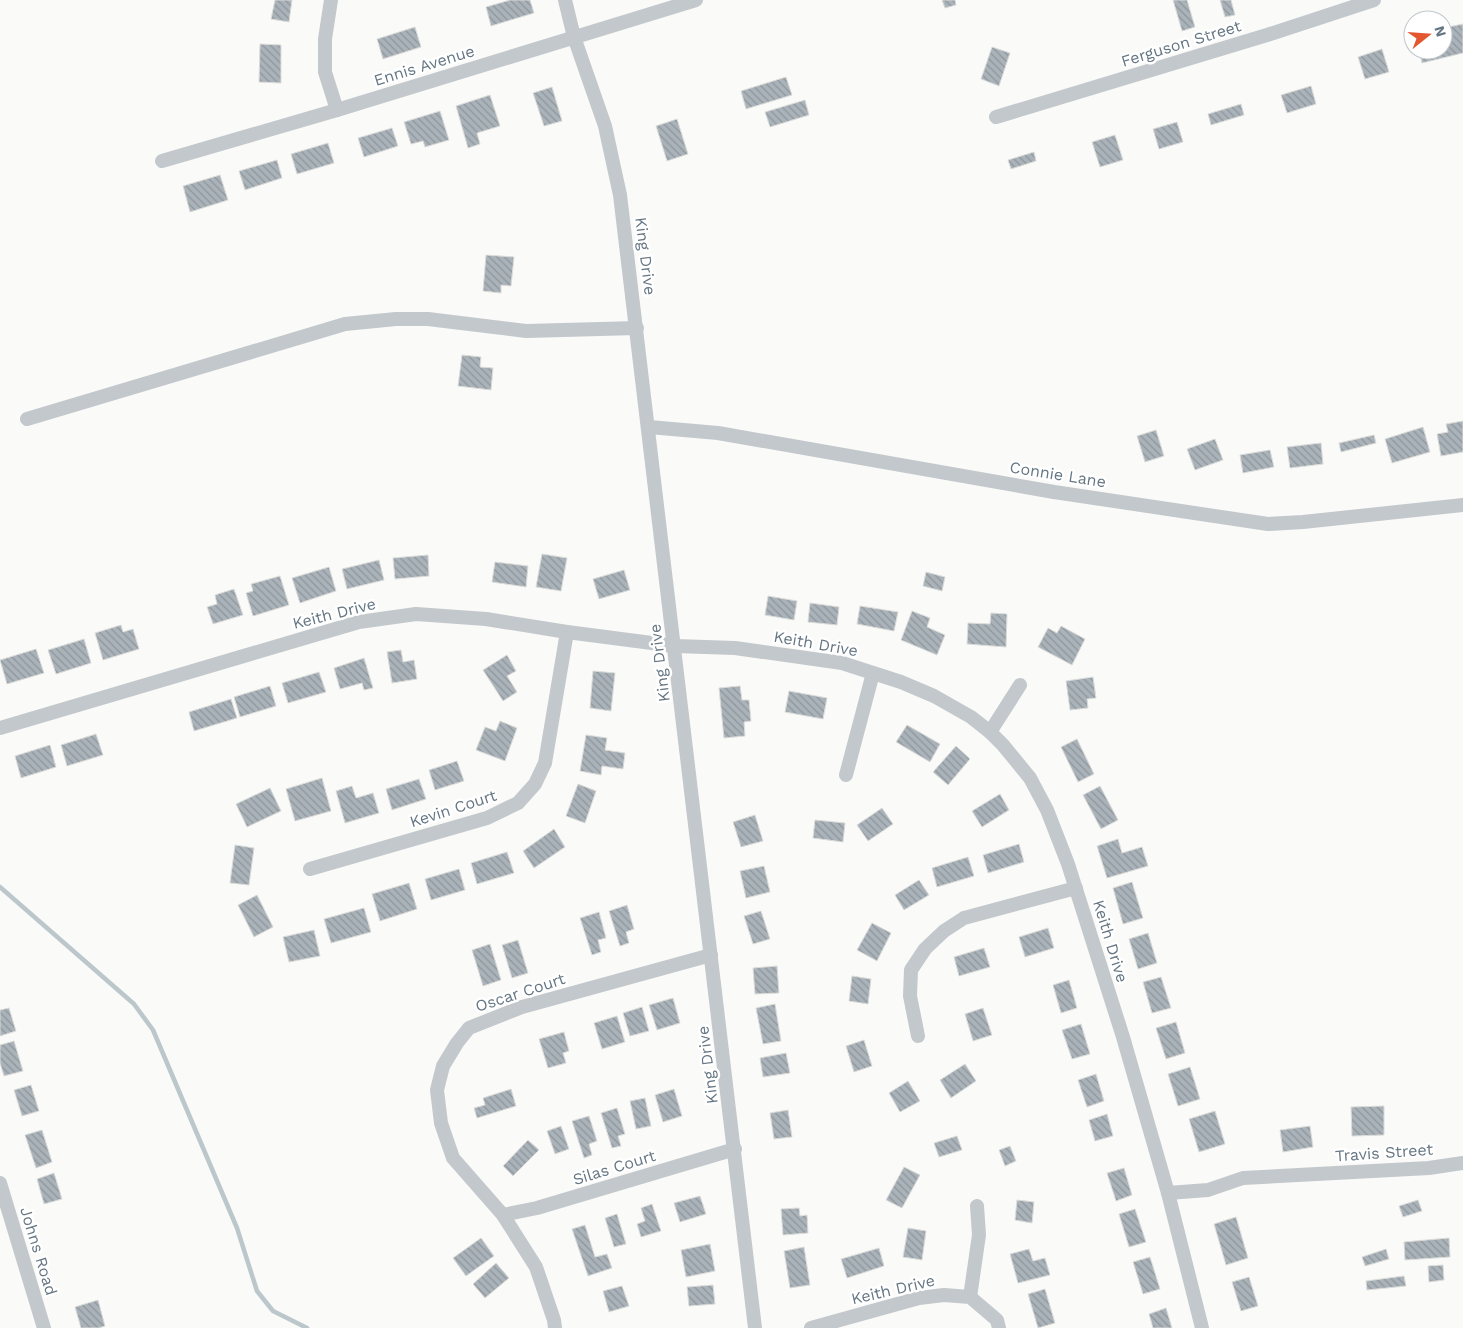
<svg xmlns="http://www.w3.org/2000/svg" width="1463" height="1328" font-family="'Work Sans',sans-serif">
<defs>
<pattern id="building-back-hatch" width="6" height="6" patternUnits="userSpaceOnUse" patternTransform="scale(1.25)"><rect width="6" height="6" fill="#aab3b9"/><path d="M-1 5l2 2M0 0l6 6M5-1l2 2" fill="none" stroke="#8e969c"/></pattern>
</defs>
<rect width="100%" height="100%" fill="#fafaf8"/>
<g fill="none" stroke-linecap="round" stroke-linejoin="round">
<path stroke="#bbc7cb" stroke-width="4.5" d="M0,887L134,1004L153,1030L237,1228L257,1291L273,1311L307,1328"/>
</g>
<g fill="url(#building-back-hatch)" stroke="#dcdcda">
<path d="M275,0H292L289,22L271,19Z"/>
<path d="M510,0H530L534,13L491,26L486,7Z"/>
<path d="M942,0H955L956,5L945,8Z"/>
<path d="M1173,0H1187L1195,27L1182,31Z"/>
<path d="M1220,0H1231L1235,15L1225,17Z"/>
<path d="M1463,24V53L1422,63L1419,50H1443V28Z"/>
<path d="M415,27L421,47L383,59L377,39Z"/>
<path d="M260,44L281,45V83L259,82Z"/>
<path d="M992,47L1010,53L999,86L981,79Z"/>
<path d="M1382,49L1389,72L1365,79L1358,57Z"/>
<path d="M786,77L792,95L746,109L741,91Z"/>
<path d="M1311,86L1316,104L1287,113L1281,95Z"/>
<path d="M552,87L562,121L544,126L533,93Z"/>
<path d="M490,95L500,126L477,133L480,144L468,148L456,106Z"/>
<path d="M805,100L809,115L770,127L765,112Z"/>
<path d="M1241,104L1244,115L1211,125L1208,114Z"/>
<path d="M440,111L449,140L425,147L423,141L411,144L404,122Z"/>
<path d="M677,119L688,154L667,161L656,126Z"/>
<path d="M1177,122L1183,142L1159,149L1153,129Z"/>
<path d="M392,128L398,146L364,157L358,138Z"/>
<path d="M1115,135L1123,160L1100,167L1092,142Z"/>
<path d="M328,143L334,163L297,174L291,154Z"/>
<path d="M1034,152L1036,161L1011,169L1008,160Z"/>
<path d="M277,160L282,178L245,190L239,171Z"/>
<path d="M220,175L228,200L190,212L183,186Z"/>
<path d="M486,255L514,257L511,286L501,285V293L483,291Z"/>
<path d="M462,355L481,357L480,367L493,368L491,390L458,386Z"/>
<path d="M1463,421V452L1441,456L1437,434L1448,432L1446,424Z"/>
<path d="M1423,427L1430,452L1392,463L1385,439Z"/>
<path d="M1156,430L1164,456L1145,462L1137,436Z"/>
<path d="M1374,435L1376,443L1341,452L1339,443Z"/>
<path d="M1215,439L1223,460L1195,470L1187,449Z"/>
<path d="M1321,443L1323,464L1290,468L1287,447Z"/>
<path d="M1270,450L1274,467L1243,473L1240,455Z"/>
<path d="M542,554L567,558L561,591L536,587Z"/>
<path d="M428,555L429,576L395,579L393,558Z"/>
<path d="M379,560L384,580L347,589L342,569Z"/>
<path d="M495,562L528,566L526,587L492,582Z"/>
<path d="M329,567L336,591L300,603L292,578Z"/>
<path d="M624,570L630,590L599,599L593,579Z"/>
<path d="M926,572L945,577L942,591L923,586Z"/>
<path d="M280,576L289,605L253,616L246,593L253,591L251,584Z"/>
<path d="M234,589L243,615L213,624L207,607L217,604L215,595Z"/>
<path d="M768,596L797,601L794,620L765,615Z"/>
<path d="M810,603L839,607L837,625L808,622Z"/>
<path d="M860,606L898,612L894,631L857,624Z"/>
<path d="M912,611L930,618L927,627L945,635L937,655L901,640Z"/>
<path d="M991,613L1007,614L1006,647L967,644L968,623L990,624Z"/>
<path d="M121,625L123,632L133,629L139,649L103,660L95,633Z"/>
<path d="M1061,626L1085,639L1072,665L1038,647L1048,628L1057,633Z"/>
<path d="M84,639L91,663L56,674L48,650Z"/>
<path d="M36,649L44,673L7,684L0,660Z"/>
<path d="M401,650L403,662L414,660L417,679L392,683L387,652Z"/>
<path d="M507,655L516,671L507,676L517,692L503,701L483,670Z"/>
<path d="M364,658L373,688L364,690L362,683L340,689L334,668Z"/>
<path d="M593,671L615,673L611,711L590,708Z"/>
<path d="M319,672L326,692L288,703L282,683Z"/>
<path d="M1093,677L1096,698L1087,699L1088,708L1070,710L1066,681Z"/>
<path d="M270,686L276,706L240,717L234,697Z"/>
<path d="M740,686L742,700H749L751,721L744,722L745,736L724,738L719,688Z"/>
<path d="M789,691L827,698L823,719L785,712Z"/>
<path d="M231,699L237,718L194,731L189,712Z"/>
<path d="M500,721L517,728L505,761L476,750L485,727L496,731Z"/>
<path d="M907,725L940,744L930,762L896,742Z"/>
<path d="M96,734L103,755L67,766L61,745Z"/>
<path d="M586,735L607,738L605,750L625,753L623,769L602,766L601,775L580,771Z"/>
<path d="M1077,739L1094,774L1078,782L1061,747Z"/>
<path d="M50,745L56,767L21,778L15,756Z"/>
<path d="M956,746L970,759L948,785L933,772Z"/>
<path d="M457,761L464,781L435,790L429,770Z"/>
<path d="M322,778L331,811L295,821L286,789Z"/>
<path d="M419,779L426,799L392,810L386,789Z"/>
<path d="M578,784L596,791L585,823L566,816Z"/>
<path d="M352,786L356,798L373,793L379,813L345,823L336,791Z"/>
<path d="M1100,786L1118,820L1101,829L1083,795Z"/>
<path d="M270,788L281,811L247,827L236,804Z"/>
<path d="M1000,794L1009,810L982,827L972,811Z"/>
<path d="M882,808L893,824L868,841L857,825Z"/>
<path d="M755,815L763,841L741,847L733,822Z"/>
<path d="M815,820L845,823L843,842L813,838Z"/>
<path d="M554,829L565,847L534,868L523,851Z"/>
<path d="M1118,839L1122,853L1142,847L1148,866L1107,878L1097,846Z"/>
<path d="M1019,844L1024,862L988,873L983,855Z"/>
<path d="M235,845L254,848L249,885L230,883Z"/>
<path d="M507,852L514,873L477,884L471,863Z"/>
<path d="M968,857L974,876L937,887L932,868Z"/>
<path d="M764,866L770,892L746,898L740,871Z"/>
<path d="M459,869L465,890L431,900L425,879Z"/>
<path d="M919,880L929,895L904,910L895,895Z"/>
<path d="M1132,882L1143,918L1123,924L1113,888Z"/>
<path d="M409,883L417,909L380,921L372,894Z"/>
<path d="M257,895L273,927L254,937L238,905Z"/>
<path d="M627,905L634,929L626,932L629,943L620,946L609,911Z"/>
<path d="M364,908L371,932L331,943L324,919Z"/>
<path d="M761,911L770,939L753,944L744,916Z"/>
<path d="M599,912L606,938L598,940L601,952L592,955L580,918Z"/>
<path d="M872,923L891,933L877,961L857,950Z"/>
<path d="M1048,928L1054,948L1025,957L1019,937Z"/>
<path d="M314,930L320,956L289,962L283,937Z"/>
<path d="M1148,933L1157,963L1138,969L1129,939Z"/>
<path d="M518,940L528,973L512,978L502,945Z"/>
<path d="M490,944L501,980L483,986L472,950Z"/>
<path d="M984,948L990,967L959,976L954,957Z"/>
<path d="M777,966L779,993L755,994L753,968Z"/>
<path d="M852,976L871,979L868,1004L849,1001Z"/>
<path d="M1161,977L1171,1008L1152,1013L1143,982Z"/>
<path d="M1069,980L1077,1008L1061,1013L1053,985Z"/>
<path d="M673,998L680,1023L657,1030L649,1005Z"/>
<path d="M775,1004L781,1041L763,1044L756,1008Z"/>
<path d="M642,1007L649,1031L630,1036L623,1013Z"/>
<path d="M9,1008L16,1031L0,1036V1010Z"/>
<path d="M983,1008L992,1035L973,1041L965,1014Z"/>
<path d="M617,1016L625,1042L602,1049L594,1023Z"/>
<path d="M1176,1022L1185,1053L1166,1059L1156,1028Z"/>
<path d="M1081,1024L1090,1054L1072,1059L1062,1030Z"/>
<path d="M564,1032L569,1051L563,1053L566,1063L548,1068L539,1039Z"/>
<path d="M864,1040L872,1066L854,1072L846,1046Z"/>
<path d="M14,1041L23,1071L4,1076L0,1063V1045Z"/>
<path d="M786,1053L790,1073L763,1077L760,1058Z"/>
<path d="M965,1064L976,1081L951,1098L940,1080Z"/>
<path d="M1190,1067L1200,1099L1178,1106L1168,1074Z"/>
<path d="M1096,1074L1104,1101L1087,1107L1078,1080Z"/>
<path d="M908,1081L920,1101L900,1112L889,1093Z"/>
<path d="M31,1085L39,1111L22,1116L14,1090Z"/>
<path d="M511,1089L516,1106L477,1118L474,1108L485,1105L483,1098Z"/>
<path d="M674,1089L682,1116L663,1122L655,1095Z"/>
<path d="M645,1098L651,1126L636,1129L630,1101Z"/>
<path d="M1384,1106V1135L1352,1136L1351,1107Z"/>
<path d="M617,1108L625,1134L618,1136L621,1146L612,1148L601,1113Z"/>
<path d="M788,1110L792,1137L774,1139L770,1113Z"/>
<path d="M1215,1111L1225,1144L1199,1152L1189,1119Z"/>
<path d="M1107,1114L1113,1136L1095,1141L1089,1120Z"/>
<path d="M589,1116L597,1141L589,1144L592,1155L584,1158L572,1121Z"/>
<path d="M561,1126L569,1149L555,1154L547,1131Z"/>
<path d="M1310,1126L1313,1147L1283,1152L1280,1130Z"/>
<path d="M42,1130L52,1162L36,1168L25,1135Z"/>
<path d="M957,1136L962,1150L939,1157L934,1143Z"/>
<path d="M528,1140L539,1150L513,1176L503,1166Z"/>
<path d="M1010,1146L1016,1161L1005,1166L999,1150Z"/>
<path d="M904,1167L920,1175L902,1208L886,1200Z"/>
<path d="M1124,1168L1132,1195L1116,1201L1107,1173Z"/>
<path d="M54,1173L62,1199L44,1204L37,1179Z"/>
<path d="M700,1196L706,1214L680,1222L674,1203Z"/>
<path d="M1017,1200L1034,1202L1032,1223L1015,1220Z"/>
<path d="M1418,1200L1422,1211L1403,1217L1399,1206Z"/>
<path d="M652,1204L661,1231L641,1237L637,1224L645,1221L641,1208Z"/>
<path d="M799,1208L800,1216L807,1215L808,1233L783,1235L781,1209Z"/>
<path d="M1135,1209L1146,1242L1129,1247L1119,1214Z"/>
<path d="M617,1214L626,1244L614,1247L605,1218Z"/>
<path d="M1236,1217L1248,1258L1226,1265L1214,1224Z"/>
<path d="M585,1225L595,1257L607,1254L612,1268L588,1276L572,1229Z"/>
<path d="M908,1228L926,1231L922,1260L903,1257Z"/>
<path d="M481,1238L494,1256L466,1276L453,1258Z"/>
<path d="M1449,1238L1450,1257L1405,1260L1404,1242Z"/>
<path d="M710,1244L715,1271L686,1277L681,1250Z"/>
<path d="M804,1247L810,1285L790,1288L784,1251Z"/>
<path d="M879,1248L884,1266L847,1278L841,1259Z"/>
<path d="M1029,1249L1033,1261L1045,1258L1050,1275L1018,1283L1010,1254Z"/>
<path d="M1386,1249L1389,1259L1365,1266L1362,1257Z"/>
<path d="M1150,1257L1160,1289L1143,1294L1133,1262Z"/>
<path d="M496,1263L509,1278L485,1298L473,1284Z"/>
<path d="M1443,1265L1444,1280L1429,1282L1428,1266Z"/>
<path d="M1404,1276L1406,1286L1367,1290L1366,1281Z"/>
<path d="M1249,1277L1258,1306L1241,1311L1232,1282Z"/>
<path d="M713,1285L715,1304L689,1306L687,1287Z"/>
<path d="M622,1286L629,1306L609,1312L603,1291Z"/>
<path d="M1045,1289L1055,1323L1038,1328L1028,1294Z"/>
<path d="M98,1300L105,1326L99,1328H81L75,1307Z"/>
<path d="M1166,1308L1172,1328H1153L1149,1314Z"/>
</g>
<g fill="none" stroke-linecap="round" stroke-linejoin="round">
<g stroke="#c3c8cc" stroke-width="14">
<path d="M331,0L325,39V72L337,110"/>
<path d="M565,0L574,37L605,126L620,195L755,1328"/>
<path d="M996,117L1267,35L1374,0"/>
<path d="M162,161L337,110L696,0"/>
<path d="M27,419L345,324L396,319H428L526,331L637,328"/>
<path d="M649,427L718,433L1054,492L1268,524L1303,522L1463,505"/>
<path d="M0,728L359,622L416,614L486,619L567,632L675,646L735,648L842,663L901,682L934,696L971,717L990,732L1003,745L1030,778L1047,810L1068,864L1123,1037L1168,1193L1202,1328"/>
<path d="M990,732L1020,685"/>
<path d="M846,775L873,673"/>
<path d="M310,869L487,818L518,803L535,784L545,763L567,632"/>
<path d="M918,1036L910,996L911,970L925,949L944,931L964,918L1076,888"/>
<path d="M0,1183L44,1328"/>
<path d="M1168,1193L1208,1190L1243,1178L1429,1168L1463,1163"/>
<path d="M503,1215L537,1208L735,1149"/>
<path d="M970,1297L979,1235L977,1206"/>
<path d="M555,1328L554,1320L536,1267L503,1215L453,1158L441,1123L437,1090L443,1066L457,1043L469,1028L522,1007L711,955"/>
<path d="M811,1328L919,1298L944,1295L970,1297L997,1320L999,1328"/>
</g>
</g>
<g text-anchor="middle" stroke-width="5" stroke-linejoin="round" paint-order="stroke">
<g font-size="16" fill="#657683" stroke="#fff">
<text transform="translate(1181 43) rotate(-17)" y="6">Ferguson Street</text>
<text transform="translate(424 65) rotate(-17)" y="6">Ennis Avenue</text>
<text transform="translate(646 256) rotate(83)" y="6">King Drive</text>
<text transform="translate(1058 474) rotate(9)" y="6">Connie Lane</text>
<text transform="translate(334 613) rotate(-14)" y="6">Keith Drive</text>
<text transform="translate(816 643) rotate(10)" y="6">Keith Drive</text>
<text transform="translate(659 663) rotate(-97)" y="6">King Drive</text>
<text transform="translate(453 808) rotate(-18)" y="6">Kevin Court</text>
<text transform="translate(1111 941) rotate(73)" y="6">Keith Drive</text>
<text transform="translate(520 992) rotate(-18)" y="6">Oscar Court</text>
<text transform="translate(707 1065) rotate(-97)" y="6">King Drive</text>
<text transform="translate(1384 1152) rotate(-4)" y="6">Travis Street</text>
<text transform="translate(614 1167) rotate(-17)" y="6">Silas Court</text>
<text transform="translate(39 1251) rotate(73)" y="6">Johns Road</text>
<text transform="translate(893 1289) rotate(-13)" y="6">Keith Drive</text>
</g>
</g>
<g transform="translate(1428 35) rotate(73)"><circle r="24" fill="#ffffff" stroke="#c1c8cd"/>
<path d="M0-4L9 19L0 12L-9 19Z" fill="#e4572e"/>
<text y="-8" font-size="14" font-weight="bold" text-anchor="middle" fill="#657683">N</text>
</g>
</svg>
